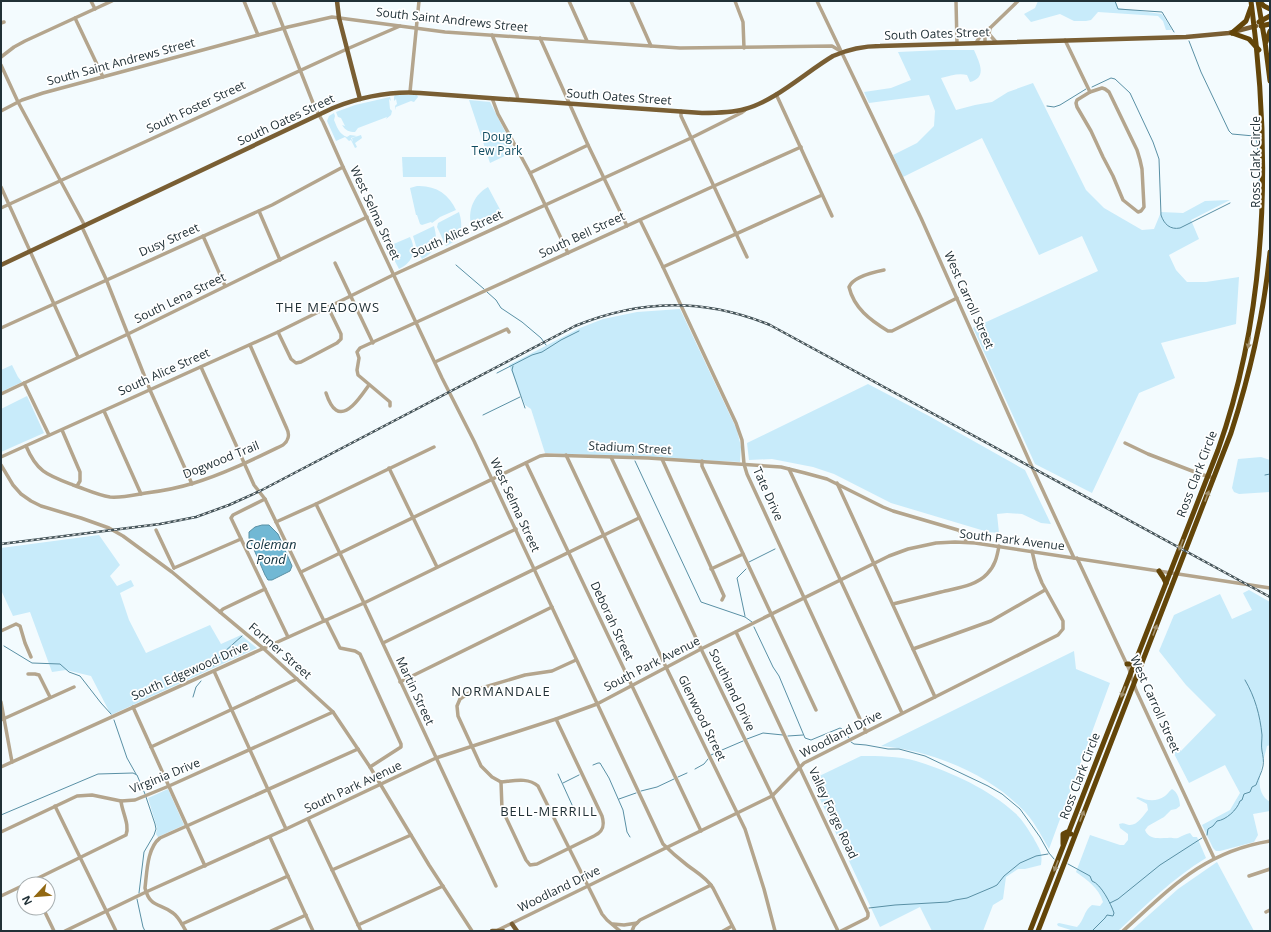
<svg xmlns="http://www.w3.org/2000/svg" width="1271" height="932" font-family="'Open Sans',sans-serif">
<rect width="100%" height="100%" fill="#f3fbfe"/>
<g fill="#c8ebfa">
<path d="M1038,1H1115L1118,8L1162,14L1172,30H1166L1163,21L1158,16L1098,12L1091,20L1086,21H1074L1060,14L1031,22L1024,14L1035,8Z"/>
<path d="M942,50H974C979,62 988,77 970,82L967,75C958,73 950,76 941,78L956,110L975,105L992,102L1008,92L1033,83L1086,190L1104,208L1142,230L1154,229L1161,212L1183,213L1205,201L1230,200L1191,220L1199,239L1169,255L1176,270L1187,282H1206L1239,277L1236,324L1161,343L1175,378L1139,393L1092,493L1035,464L973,328L1098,271L1082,236L1039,255L982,138L903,177L893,155L917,143L934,126L935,111L929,95L869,103L864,92L891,88L911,80L898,52Z"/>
<path d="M395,95H417L418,97L414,102L411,101L396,107V110L395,106L397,104L396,99L394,101V97Z"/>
<path d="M390,97L391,101L389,99L390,109L392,111L391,115L386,119L387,117L358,128L355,132C349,132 346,131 342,125L345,126L341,118L338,117L336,112L355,105Z"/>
<path d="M469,100L490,102L515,151L490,163Z"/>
<path d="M334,113L335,116L334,120C337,127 339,134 347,137L350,135L357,136L351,138L353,142L352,138L361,135L362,138L355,143L357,147L355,148L351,140L349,141L345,137L336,141L327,121L329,116Z"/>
<path d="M402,157H446V177H403Z"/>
<path d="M417,186C435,185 449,194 456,210L440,217L432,223L431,222L422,225L420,224L417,215H416L410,188Z"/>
<path d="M488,187L504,217L502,219L473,231C466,214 472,196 488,187Z"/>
<path d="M459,212C464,228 461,239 446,246L437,227L438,223Z"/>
<path d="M434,226C438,241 437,251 422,259L415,247L416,246L413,236Z"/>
<path d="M410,237C417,251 413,262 399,269L388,248L389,246Z"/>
<path d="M680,309L737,430L741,447L740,462L545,453L531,409L525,405L509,365L580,328L603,319L637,312Z"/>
<path d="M12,365L18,377L22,382L1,392V370Z"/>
<path d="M868,384L929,416L1025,470L1051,524L1041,523L1022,514L1007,513L997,514L999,533L988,532L891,503L834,474L813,467L772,459L749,460L747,443Z"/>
<path d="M27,396L44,433L1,452V409Z"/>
<path d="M1261,457L1270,460V492L1239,494L1234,492L1232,488L1238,459Z"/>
<path d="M99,535L120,565L110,576L117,586L131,580L134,586L120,593L129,620L146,653L210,625L221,644L241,635L257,648L111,715L91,676L66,670L52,672L30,612L13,616L1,590V548Z"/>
<path d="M1249,590L1270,602V745L1267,746C1263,764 1251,790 1270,802V811L1253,814L1258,835L1254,842L1220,851H1216L1213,848L1202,825L1230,810L1240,793L1225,765L1189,783L1166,738H1170L1181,751L1216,715L1186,685L1159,651L1174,615L1220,594L1232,619L1252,610L1243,593Z"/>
<path d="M1074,651L1076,669L1110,683L1049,849C1041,835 1033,819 1021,808C987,773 929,750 881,746Z"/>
<path d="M861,756C879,756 898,756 916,761C949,771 989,789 1015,813C1022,819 1028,829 1033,837C1039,849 1043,851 1041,865L1025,869H1018L1006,877L1003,899L993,905L983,931H932L920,907L880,927L811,780Z"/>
<path d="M168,789L184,825L158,837L156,834L157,828L148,798Z"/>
<path d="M1172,789C1178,792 1180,801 1180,806L1176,809L1171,810L1164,817L1148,826L1145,830C1149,840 1159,838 1168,838C1171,837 1174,839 1178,838C1182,836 1185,834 1190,833L1193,837H1197L1206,858C1173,878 1146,905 1118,931H1074L1058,926L1057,924L1059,923L1077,927C1084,921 1084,910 1092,905L1100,906L1103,902C1099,888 1087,880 1076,872L1090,835L1120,845H1124L1128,840V834L1120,828L1119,824C1124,822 1125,824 1129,825C1137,826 1144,815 1148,810L1147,804L1136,798L1138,797C1148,801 1156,802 1165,796C1168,794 1169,791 1172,789Z"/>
<path d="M1217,862L1254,931H1131L1178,889Z"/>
</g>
<path fill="#71b8d4" stroke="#5990a5" d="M262,525H269L278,534L292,566L290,571L272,580H268L265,575L249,538V532L255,527Z"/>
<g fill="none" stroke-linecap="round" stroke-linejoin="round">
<g stroke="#5990a5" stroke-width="1">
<path d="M1115,1L1118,9L1162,12L1174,32"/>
<path d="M1189,41L1201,72L1229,131L1232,134L1254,136L1257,142L1258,154"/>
<path d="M1092,87L1111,78L1115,79L1130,93L1153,142L1159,159L1161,215C1164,224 1170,230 1180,228L1230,203"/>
<path d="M1047,106L1054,107L1060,105L1086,89"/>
<path d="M1260,169V175"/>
<path d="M1255,190H1257L1260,176H1261"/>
<path d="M456,265L484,289"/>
<path d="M487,292L496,300L501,308L522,322L541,338L546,345"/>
<path d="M513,366L512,370L525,408"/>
<path d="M497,373L532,355L542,352L561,340L579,331"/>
<path d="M483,415L520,397"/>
<path d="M631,453L633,455"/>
<path d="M635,461L701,602L745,617L752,622"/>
<path d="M1265,475L1270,474"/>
<path d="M749,562L775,549"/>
<path d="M745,616L737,578L746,569"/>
<path d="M754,627L773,667L779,676L805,738L811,740L840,728L842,729L849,738"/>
<path d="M4,646L32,663L60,664L69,672L80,676L101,703L111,714"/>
<path d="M213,666L223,653L242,636"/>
<path d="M193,697L196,687L201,681"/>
<path d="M114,720L127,758L136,774"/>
<path d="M788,736L803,735"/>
<path d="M747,739L763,733L783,735"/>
<path d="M851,742L854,744L866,745L888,749H899L925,756L988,786L1002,794L1020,809L1040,837L1049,853L1054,859"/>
<path d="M722,750L743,741"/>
<path d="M711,755L718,752"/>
<path d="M593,765L598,763H600L609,778L623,810L627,832L630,837"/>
<path d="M695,769L704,764L708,759"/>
<path d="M678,777L687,773"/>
<path d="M563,783L579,775"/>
<path d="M641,791L657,787L674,779"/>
<path d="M619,799L636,793"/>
<path d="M1,815L98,774L133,773L137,775L145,794"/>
<path d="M556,816L572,809L573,807L558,774"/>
<path d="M1207,835L1208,829L1213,826L1217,821C1226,820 1237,810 1240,801L1242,800L1244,794L1250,792L1252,787L1256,785C1258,779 1262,772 1263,766C1264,761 1263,756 1262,751C1261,746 1262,740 1262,735C1260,715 1255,697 1245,680"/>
<path d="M1068,864L1090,876L1092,881C1101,884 1111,904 1114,913L1113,916L1107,915L1105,918L1092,931"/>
<path d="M139,893L144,852L154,835L156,829L155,824L146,797"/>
<path d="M137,899L143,927L145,931"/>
<path d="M1110,903L1118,899L1160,865L1202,838"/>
<path d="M869,908L895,905L948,902L955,900L967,898L993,887L997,885L1004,876L1020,863L1036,856L1048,854"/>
</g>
<g stroke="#b4a58d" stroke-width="3.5">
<path d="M91,1L95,9"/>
<path d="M244,1L258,35"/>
<path d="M273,1L315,108L323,122L343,167L442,378L474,441L663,844C670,851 678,858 687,865C696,872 706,877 713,888L735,931"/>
<path d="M569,1L587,41"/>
<path d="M631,1L651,46"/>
<path d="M735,1L743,22L744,48"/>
<path d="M817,1L921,218L1032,467L1074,558"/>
<path d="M956,1L957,44"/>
<path d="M75,18L103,77"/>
<path d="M1,23L4,22"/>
<path d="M990,28L989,34L996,42"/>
<path d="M492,35L517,95L518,100"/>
<path d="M540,38L588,145L627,226"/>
<path d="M1065,40L1090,92"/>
<path d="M976,43L979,38L985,32"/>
<path d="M985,43V36L988,30L1018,1"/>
<path d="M1,57L14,47L25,41L112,1"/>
<path d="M1,65L18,102L85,226"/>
<path d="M1102,88L1105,89L1109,92L1137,150L1140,160L1142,169L1144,207L1141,211L1138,212L1123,200L1113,176L1103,157L1091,131L1077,107L1076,103L1077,100L1090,92Z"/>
<path d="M410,92L419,1"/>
<path d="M776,94L832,216"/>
<path d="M492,98L498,114L530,173L568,253"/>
<path d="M1,111L22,100L43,93L288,27L332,17L445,32L680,48L832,46L842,52"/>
<path d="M681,111V116L747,257"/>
<path d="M530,173L588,145"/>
<path d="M1,187L78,357"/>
<path d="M1,208L347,49L400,26"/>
<path d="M259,211L280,260"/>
<path d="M640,220L663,267L736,423L742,440L744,464L747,474L866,732"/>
<path d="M82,227L106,279L150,390L192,484"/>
<path d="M203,236L225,286"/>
<path d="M335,263L373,343"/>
<path d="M663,267L822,195"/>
<path d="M884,270C874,272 853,277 849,287C854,308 870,320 888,331H892L957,298"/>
<path d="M1,328L272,205L343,167"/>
<path d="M278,332L291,359L296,363L301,362L337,343L341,339V334L328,307"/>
<path d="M435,362L507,329L509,332"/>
<path d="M201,367L254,485L265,499L324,621"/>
<path d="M24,383L49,435"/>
<path d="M326,393C328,399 331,407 336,410C348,418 363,393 369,385"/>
<path d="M1,394L128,334L367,217"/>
<path d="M390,406V402L358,375L357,370L359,358L357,352L360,348L714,186L801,147"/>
<path d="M104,411L141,494"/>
<path d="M62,430L80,472V481L77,486"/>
<path d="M1125,443L1148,454L1200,474L1214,478"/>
<path d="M26,446C37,472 47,475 73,485C85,489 97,495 110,497C122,498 134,495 146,493C162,491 178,488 194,483C224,474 254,459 283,445C288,441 290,435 287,429L250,345"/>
<path d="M566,455L665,665L745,829L764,889L775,931"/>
<path d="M1,457L278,332L393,275L691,138L741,113L745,110"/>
<path d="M611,457L703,653L838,931"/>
<path d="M662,459L724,596L722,600"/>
<path d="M702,461V466L816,710"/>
<path d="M526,463L701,831"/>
<path d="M1,465L13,485L21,494L31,501L41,506L81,518L109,528L123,536L172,572L263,648L333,712L370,767L429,865L472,931"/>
<path d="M389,468L437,567"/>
<path d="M789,469L902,713"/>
<path d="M837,483L935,697"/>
<path d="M265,499L233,515L231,518L288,637"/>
<path d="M316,504L364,603L496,886"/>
<path d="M276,522L316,504L434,447"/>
<path d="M156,530L174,568"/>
<path d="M1077,558L1129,669L1136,690L1148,716L1214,858"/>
<path d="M174,568L241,539"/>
<path d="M711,569L743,554"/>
<path d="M301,572L540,456L546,455L648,458L781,467L805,473L827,479L883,507L893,511L958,530L964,534L966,542"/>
<path d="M893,604C909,600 925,596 941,592C956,588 976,586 987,574C995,566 997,557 999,546"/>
<path d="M220,612L223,609L265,589"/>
<path d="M326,620L340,648L355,651L360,654L401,744V747L370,767"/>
<path d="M1,631L16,624L20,626L25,643L31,657"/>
<path d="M736,632L868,913V916L867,918L841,931"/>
<path d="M383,643L639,518"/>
<path d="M913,649L991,621L1045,590"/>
<path d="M214,671L286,829"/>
<path d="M28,674H35L39,675L50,697"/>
<path d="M400,682L552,607"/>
<path d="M1,702L12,762"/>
<path d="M133,707L205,866"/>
<path d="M1,720L74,687"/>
<path d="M151,747L297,679"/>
<path d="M1,767L364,603L516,529"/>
<path d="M501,782L502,809L526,860L530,865L537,864L594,836C603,832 605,826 602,816L556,719"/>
<path d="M501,782L492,777L481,766L458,716L457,706L460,699L469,693L475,690L525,675L552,671L576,660"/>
<path d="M501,782C513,781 528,777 538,786L602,914L607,920L620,931"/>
<path d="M55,806L116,931"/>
<path d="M308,819L361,931"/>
<path d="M1,832L77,796L92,795L121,801L135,800L169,786L333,712"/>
<path d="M270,837L313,931"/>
<path d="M332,870L411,835"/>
<path d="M1249,876L1270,869"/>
<path d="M26,884L126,835C130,825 122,812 121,801"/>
<path d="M1,896L24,885"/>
<path d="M43,908L54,931"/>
<path d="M1266,912L1270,910"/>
<path d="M182,924L288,876"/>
<path d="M613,924L624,925L637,923"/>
<path d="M358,925L443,886"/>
<path d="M498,930L772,796L804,763L1058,635L1063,629V621L1042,583L1036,568L1032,551"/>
<path d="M65,931L146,892L286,829L436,758L556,719L597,704L701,649L889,556L908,549L936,543L955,542L975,543L1270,588"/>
<path d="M186,931C182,925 179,917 173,913C160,903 150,908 145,888C147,872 147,848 160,838L358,749"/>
<path d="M271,931L306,915"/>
<path d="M632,931L634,926L640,920L711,885"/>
<path d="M723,931L732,926"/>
<path d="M1123,931C1171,888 1203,852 1270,841"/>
</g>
<g stroke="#795e33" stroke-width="4.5">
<path d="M337,1L339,18L360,99"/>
<path d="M1,265L333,108C361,97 390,91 420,93L702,113C716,113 731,113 745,109C775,101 806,72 833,56C849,49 863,46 880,46L1186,37L1229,33L1256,26"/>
<path d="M512,924L517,931"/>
<path d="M492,931H503"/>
</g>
<g stroke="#634509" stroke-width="5">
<path d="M1258,1L1265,42L1270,81"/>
<path d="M1259,1L1264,6L1270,9"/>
<path d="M1259,22L1270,16"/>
<path d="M1261,26L1270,24"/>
<path d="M1232,33L1246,21L1251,7"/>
<path d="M1232,33L1249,39L1259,50"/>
<path d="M1266,42L1270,31"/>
<path d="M1159,571L1163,577L1166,583"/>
<path d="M1127,664H1132L1135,663"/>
<path d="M1063,844V834L1067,832L1071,834"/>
<path d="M1030,931L1218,450C1269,306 1271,151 1251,1"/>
<path d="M1038,931L1231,433C1250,374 1264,313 1270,252"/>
</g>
<defs>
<path id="rail" d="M1,544L160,524L196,517L229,505L260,491L575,326C641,299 704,298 770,325L1270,597"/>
</defs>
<use href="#rail" stroke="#455459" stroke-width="2.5"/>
<use href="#rail" stroke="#fff" stroke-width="1" stroke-dasharray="3" stroke-linecap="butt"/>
</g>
<defs><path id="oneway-solid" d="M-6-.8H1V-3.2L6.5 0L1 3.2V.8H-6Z"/></defs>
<g fill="#a18f6b">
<use href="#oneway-solid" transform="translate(1249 343) rotate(102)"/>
<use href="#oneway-solid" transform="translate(1207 496) rotate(-69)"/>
<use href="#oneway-solid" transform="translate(1181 545) rotate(111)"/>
<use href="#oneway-solid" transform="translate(1155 630) rotate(-69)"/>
<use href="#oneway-solid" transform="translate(1123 692) rotate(111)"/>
<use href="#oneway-solid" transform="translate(1082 816) rotate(-69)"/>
<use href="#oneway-solid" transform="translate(1056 866) rotate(111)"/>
</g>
<g text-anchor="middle" stroke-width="3.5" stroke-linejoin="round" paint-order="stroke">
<g font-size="12" fill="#213137" stroke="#fff">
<text transform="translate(452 20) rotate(6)" y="4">South Saint Andrews Street</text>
<text transform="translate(937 34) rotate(-2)" y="4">South Oates Street</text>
<text transform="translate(121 62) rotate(-15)" y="4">South Saint Andrews Street</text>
<text transform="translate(619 97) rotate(4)" y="4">South Oates Street</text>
<text transform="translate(196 107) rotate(-25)" y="4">South Foster Street</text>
<text transform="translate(286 120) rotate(-25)" y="4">South Oates Street</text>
<text transform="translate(1256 162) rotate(-90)" y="4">Ross Clark Circle</text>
<text transform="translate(375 213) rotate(65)" y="4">West Selma Street</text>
<text transform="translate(457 234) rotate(-24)" y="4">South Alice Street</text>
<text transform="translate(582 235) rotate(-25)" y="4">South Bell Street</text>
<text transform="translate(169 240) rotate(-24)" y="4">Dusy Street</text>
<text transform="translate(180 298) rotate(-26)" y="4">South Lena Street</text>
<text transform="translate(969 300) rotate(66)" y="4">West Carroll Street</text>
<text transform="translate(164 372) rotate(-24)" y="4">South Alice Street</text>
<text transform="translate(630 448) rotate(3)" y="4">Stadium Street</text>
<text transform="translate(221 460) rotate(-22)" y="4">Dogwood Trail</text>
<text transform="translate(1197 474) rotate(-69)" y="4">Ross Clark Circle</text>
<text transform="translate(768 494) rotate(66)" y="4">Tate Drive</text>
<text transform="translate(515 505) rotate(65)" y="4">West Selma Street</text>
<text transform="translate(1012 540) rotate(7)" y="4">South Park Avenue</text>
<text transform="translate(612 621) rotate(65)" y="4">Deborah Street</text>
<text transform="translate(280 651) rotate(41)" y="4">Fortner Street</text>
<text transform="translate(652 664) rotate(-27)" y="4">South Park Avenue</text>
<text transform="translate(190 671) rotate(-24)" y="4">South Edgewood Drive</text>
<text transform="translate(732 690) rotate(64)" y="4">Southland Drive</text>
<text transform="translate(415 691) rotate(65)" y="4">Martin Street</text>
<text transform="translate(1155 704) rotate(66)" y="4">West Carroll Street</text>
<text transform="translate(702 718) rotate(64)" y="4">Glenwood Street</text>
<text transform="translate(841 734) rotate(-27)" y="4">Woodland Drive</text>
<text transform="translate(165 776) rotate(-22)" y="4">Virginia Drive</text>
<text transform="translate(1080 776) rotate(-69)" y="4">Ross Clark Circle</text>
<text transform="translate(353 787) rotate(-25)" y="4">South Park Avenue</text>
<text transform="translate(833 813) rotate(65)" y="4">Valley Forge Road</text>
<text transform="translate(559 889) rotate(-26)" y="4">Woodland Drive</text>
</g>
<g font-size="12" fill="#104c60" stroke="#fff">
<text x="497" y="141">Doug<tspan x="497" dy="14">Tew Park</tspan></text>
</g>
<g font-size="13" letter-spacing="1" fill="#213137" stroke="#fff">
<text x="328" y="312">THE MEADOWS</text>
<text x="501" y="696">NORMANDALE</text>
<text x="549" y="816">BELL-MERRILL</text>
</g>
<g font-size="13" font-style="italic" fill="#0e303d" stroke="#fff">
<text x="271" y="549">Coleman<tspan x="271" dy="15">Pond</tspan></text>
</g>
</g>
<rect width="1271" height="932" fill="none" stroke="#213137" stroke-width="4"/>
<g transform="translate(36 896) rotate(244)"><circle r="19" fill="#ffffff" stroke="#a6adaf"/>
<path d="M0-3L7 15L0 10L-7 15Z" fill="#926812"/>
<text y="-6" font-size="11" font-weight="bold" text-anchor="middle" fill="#213137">N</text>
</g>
</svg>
